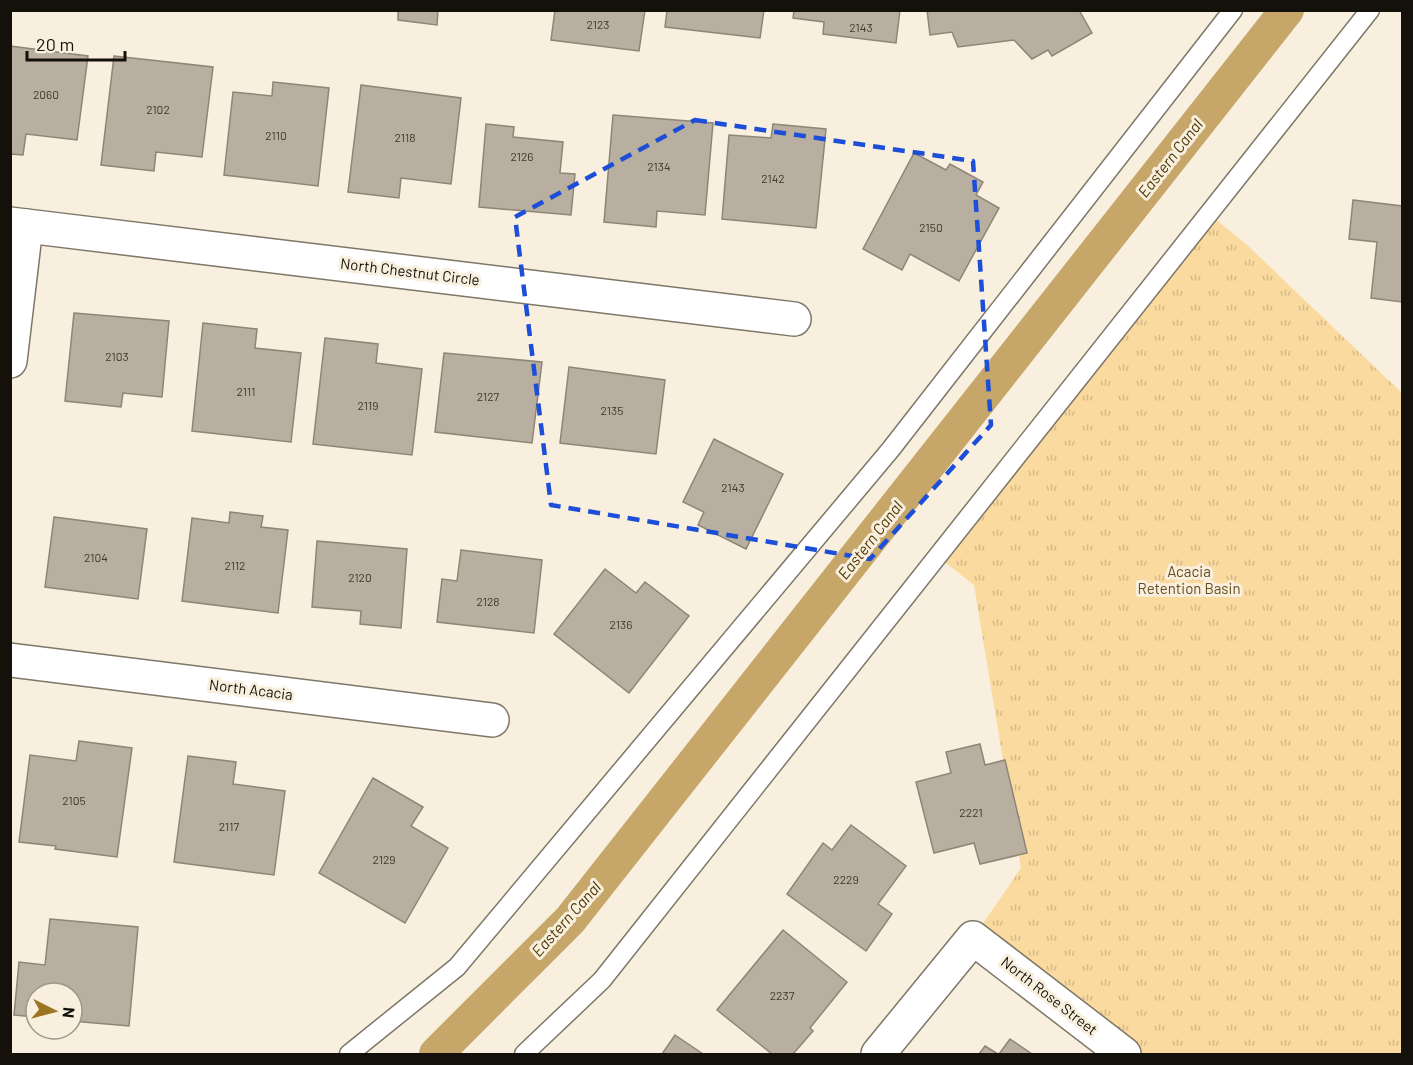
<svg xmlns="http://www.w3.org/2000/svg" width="1413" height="1065" font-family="Barlow,sans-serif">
<defs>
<pattern id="park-tufts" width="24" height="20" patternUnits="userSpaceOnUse" patternTransform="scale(1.5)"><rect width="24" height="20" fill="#fada9f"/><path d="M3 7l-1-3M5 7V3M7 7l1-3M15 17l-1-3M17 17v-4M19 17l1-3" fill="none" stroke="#d5ba88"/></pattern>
</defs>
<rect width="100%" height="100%" fill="#f8efde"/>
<path fill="url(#park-tufts)" d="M1208,213L1246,244L1402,393V1054H1124L973,938L1021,868L974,585L937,556Z"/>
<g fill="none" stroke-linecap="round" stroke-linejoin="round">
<path stroke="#c7a669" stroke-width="34" d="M436,1054L570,920L1287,10"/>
</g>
<g fill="#b9afa0" stroke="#8e8576" stroke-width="1.5">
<path d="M398,10H438L437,25L398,20Z"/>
<path d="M555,10H645L639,51L551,40Z"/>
<path d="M667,10H764L760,38L665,27Z"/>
<path d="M794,10H900L896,43L823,34L824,22L793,18Z"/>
<path d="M927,10H1079L1092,33L1052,56L1048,50L1032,59L1014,40L958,47L952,32L930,35Z"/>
<path d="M10,46L88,56L77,140L26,134L23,155L10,154Z"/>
<path d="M114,56L213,67L202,157L156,152L154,171L101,165Z"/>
<path d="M273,82L329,88L318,186L224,175L233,92L272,96Z"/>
<path d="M361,85L461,98L451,184L401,178L399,198L348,192Z"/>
<path d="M613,115L713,123L705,215L657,211L656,227L604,222Z"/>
<path d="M486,124L514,127L513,137L563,142L560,173L575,174L571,215L479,207Z"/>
<path d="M773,124L826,129L816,228L722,219L729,135L771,138Z"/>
<path d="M914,153L946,170L950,164L983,182L976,195L999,208L959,281L910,254L902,270L863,249Z"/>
<path d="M1353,200L1402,206V302L1371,298L1377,242L1349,239Z"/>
<path d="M74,313L169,321L162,397L123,393L121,407L65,401Z"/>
<path d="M203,323L257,329L255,348L301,353L291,442L192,431Z"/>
<path d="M325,338L378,344L376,363L422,369L412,455L313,444Z"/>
<path d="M444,353L542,362L532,443L435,432Z"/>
<path d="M569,367L665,380L656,454L560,443Z"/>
<path d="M714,439L783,474L746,549L698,525L704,512L683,502Z"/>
<path d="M230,512L263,516L261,527L288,530L278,613L182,601L192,518L229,523Z"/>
<path d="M54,517L147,529L138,599L45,587Z"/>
<path d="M317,541L407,549L401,628L360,624L361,611L312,607Z"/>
<path d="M461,550L542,560L534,633L437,622L442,579L457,581Z"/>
<path d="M605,569L636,593L645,582L689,616L629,693L554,634Z"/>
<path d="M79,741L132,748L117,857L55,849L56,846L19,842L30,755L76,761Z"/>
<path d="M980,744L985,765L1005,760L1027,853L980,864L974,843L934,853L916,782L951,773L946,752Z"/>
<path d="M188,756L236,762L233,784L285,791L274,875L174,862Z"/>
<path d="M373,778L423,807L411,826L448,848L405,923L319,873Z"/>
<path d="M851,825L906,866L878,904L892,914L866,951L787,894L823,843L832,850Z"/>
<path d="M50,919L138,927L129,1026L72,1021V993H36V1017L14,1015L19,962L45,965Z"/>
<path d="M783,930L847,982L810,1028L813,1031L793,1054H772L717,1010Z"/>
<path d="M675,1035L703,1054H662Z"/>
<path d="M1010,1039L1032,1054H999Z"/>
<path d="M985,1046L998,1054H979Z"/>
</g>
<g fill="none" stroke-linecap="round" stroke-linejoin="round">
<defs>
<g id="service">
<path d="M349,1054L457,967L891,449L1233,10"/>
<path d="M524,1054L602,980L1370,10"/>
</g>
<g id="minor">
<path d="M10,224L794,319"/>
<path d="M10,361L26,226"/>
<path d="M10,660L492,720"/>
<path d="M878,1054L973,938L1124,1054"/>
</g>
</defs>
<use href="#service" stroke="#7e7667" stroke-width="21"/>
<use href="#minor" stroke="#7e7667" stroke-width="36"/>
<use href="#service" stroke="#fff" stroke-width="18"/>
<use href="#minor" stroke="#fff" stroke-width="33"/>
</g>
<path fill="none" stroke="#1d4ed8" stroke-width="4.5" stroke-dasharray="12 8" stroke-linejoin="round" d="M695,120L973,161L991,425L870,559L551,505L515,217Z"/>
<g text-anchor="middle" stroke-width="6" stroke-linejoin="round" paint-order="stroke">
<g font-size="12" fill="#3d3830">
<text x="598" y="29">2123</text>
<text x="861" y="32">2143</text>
<text x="46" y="99">2060</text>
<text x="158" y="114">2102</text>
<text x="276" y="140">2110</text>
<text x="405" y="142">2118</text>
<text x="522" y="161">2126</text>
<text x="659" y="171">2134</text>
<text x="773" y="183">2142</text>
<text x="931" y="232">2150</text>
<text x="117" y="361">2103</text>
<text x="246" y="396">2111</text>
<text x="488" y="401">2127</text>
<text x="368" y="410">2119</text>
<text x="612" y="415">2135</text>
<text x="733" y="492">2143</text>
<text x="96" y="562">2104</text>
<text x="235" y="570">2112</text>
<text x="360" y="582">2120</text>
<text x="488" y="606">2128</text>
<text x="621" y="629">2136</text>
<text x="74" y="805">2105</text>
<text x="971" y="817">2221</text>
<text x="229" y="831">2117</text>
<text x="384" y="864">2129</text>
<text x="846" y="884">2229</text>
<text x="782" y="1000">2237</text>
</g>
<g font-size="15" fill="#14110b" stroke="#f8efde">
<text transform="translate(410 272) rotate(7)" y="5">North Chestnut Circle</text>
<text transform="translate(251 690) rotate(7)" y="5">North Acacia</text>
<text transform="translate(1049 996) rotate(38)" y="5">North Rose Street</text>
</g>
<g font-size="15" fill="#664e20" stroke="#f8efde">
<text x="1189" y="577">Acacia<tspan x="1189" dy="17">Retention Basin</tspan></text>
</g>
<g font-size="16" font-style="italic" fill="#4f3804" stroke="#f8efde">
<text transform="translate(1170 158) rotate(-52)" y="6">Eastern Canal</text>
<text transform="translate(870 540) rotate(-52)" y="6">Eastern Canal</text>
<text transform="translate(566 919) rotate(-48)" y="6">Eastern Canal</text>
</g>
</g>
<rect width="1413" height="1065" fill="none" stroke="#14110b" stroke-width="24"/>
<g transform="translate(54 1011) rotate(96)"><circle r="28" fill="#f8efde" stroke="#9d968a" stroke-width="1.5"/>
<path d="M0-4.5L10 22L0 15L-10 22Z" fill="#9d7522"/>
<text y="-9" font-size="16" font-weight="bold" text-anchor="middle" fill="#14110b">N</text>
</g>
<path d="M27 51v9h98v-9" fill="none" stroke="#14110b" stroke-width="3"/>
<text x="36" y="51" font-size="18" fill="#14110b" stroke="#f8efde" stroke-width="4.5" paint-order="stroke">20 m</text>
</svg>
